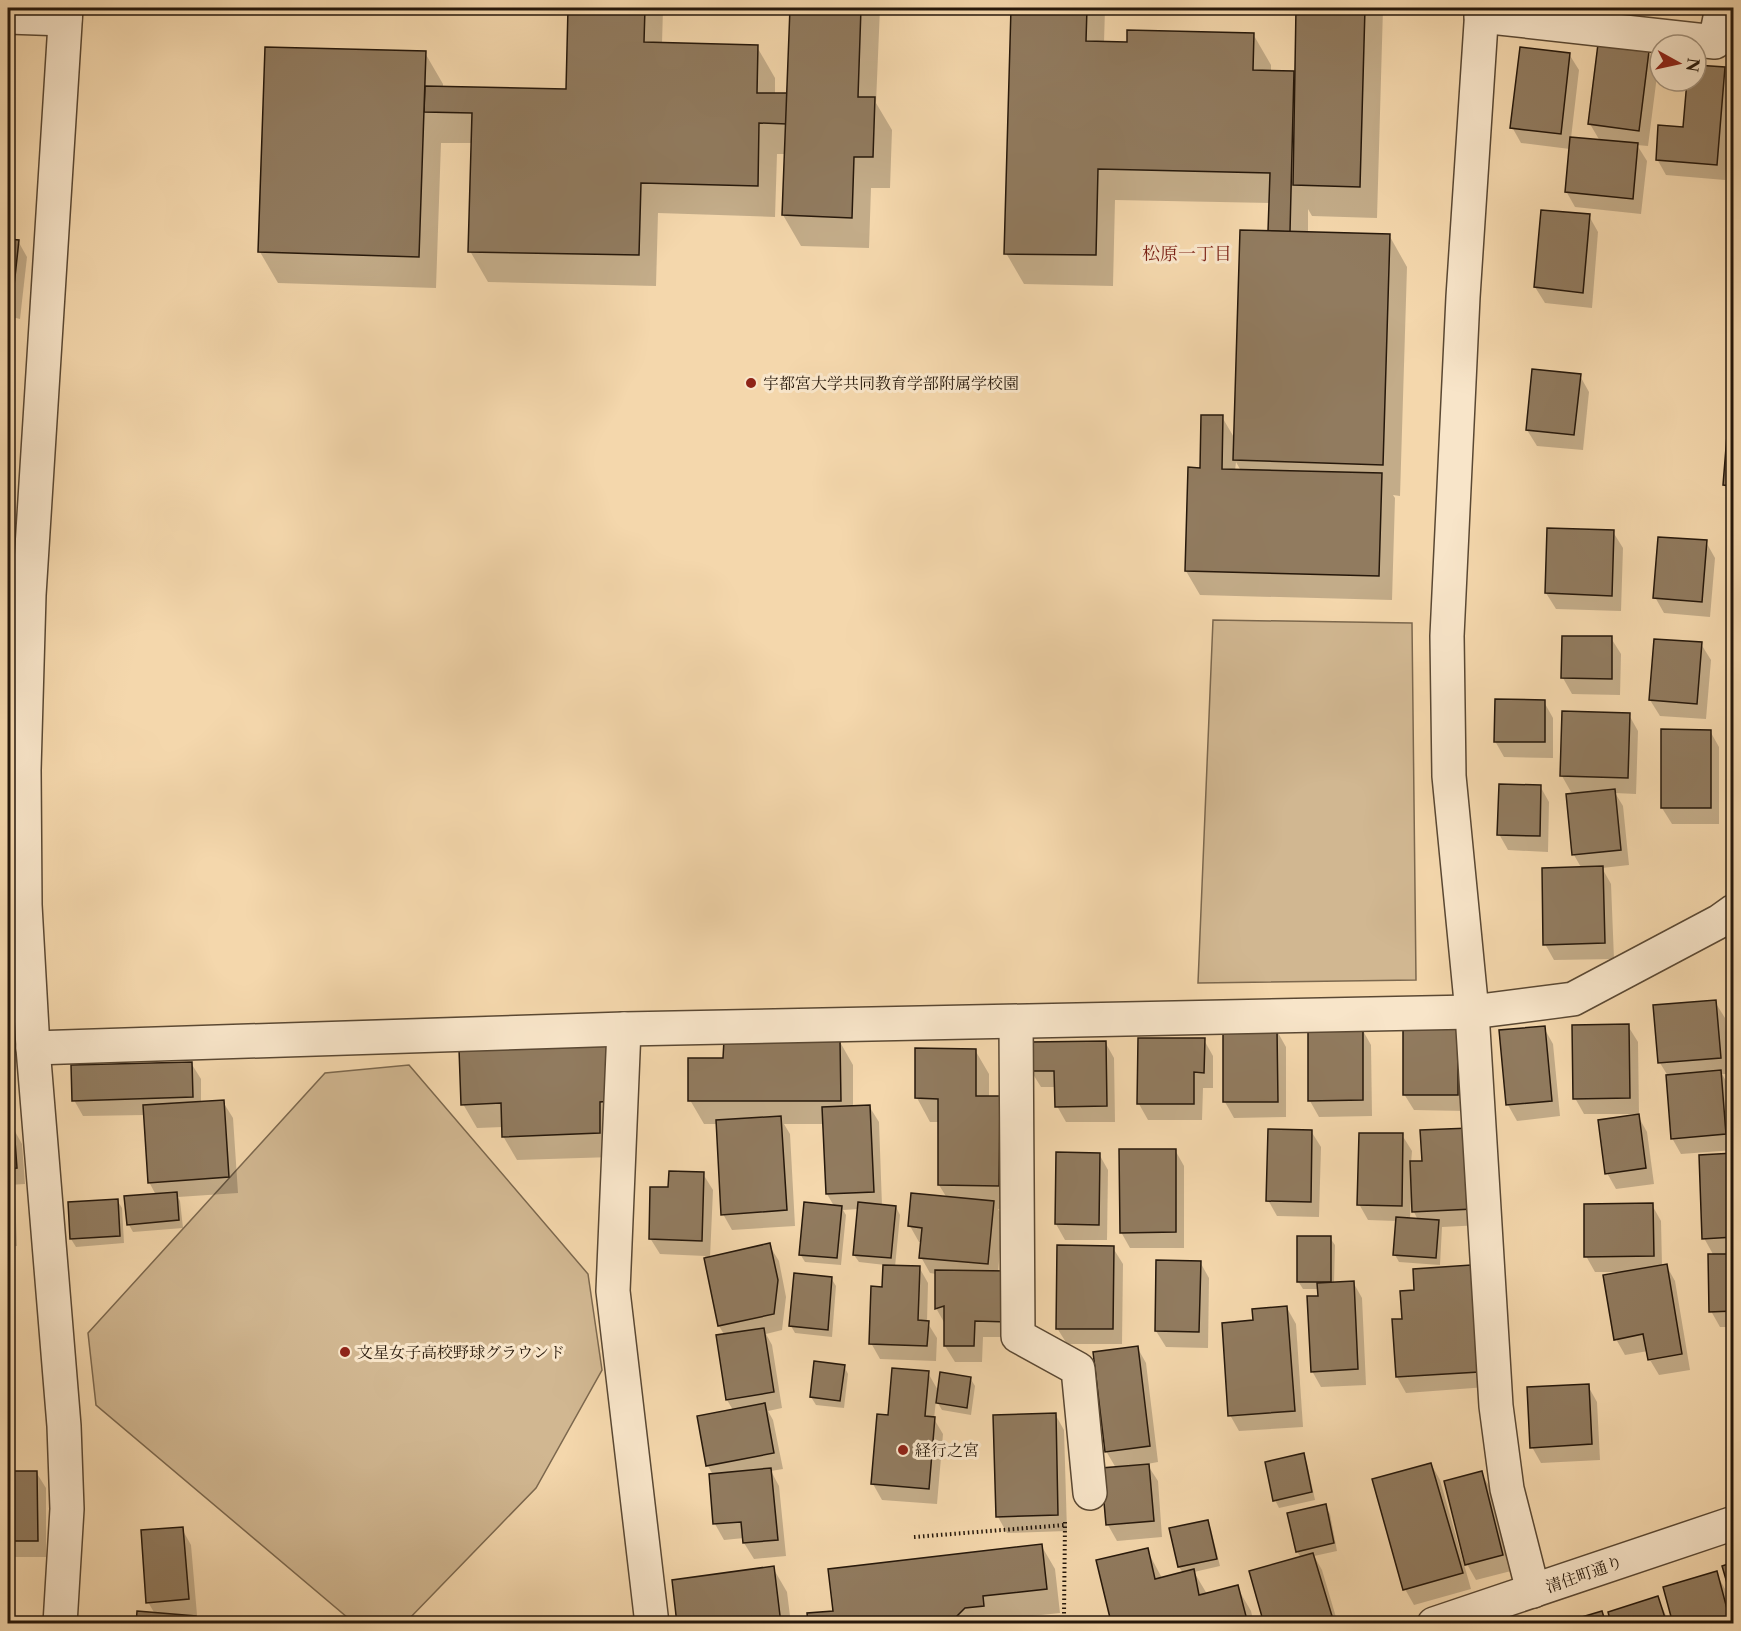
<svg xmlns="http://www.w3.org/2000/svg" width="1741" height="1631" font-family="'Libre Caslon Text','Noto Serif JP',serif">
<rect width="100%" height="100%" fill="#f4d7ac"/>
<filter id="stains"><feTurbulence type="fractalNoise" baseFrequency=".00333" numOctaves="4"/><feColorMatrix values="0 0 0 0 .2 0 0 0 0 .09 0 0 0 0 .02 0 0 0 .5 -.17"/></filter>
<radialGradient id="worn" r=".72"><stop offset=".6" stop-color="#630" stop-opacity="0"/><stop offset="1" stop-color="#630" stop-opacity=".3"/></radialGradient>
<g fill="#d1b791" stroke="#7c684e" stroke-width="1.5">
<path d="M1213,620L1412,623L1416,980L1198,983Z"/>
<path d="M409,1065L588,1274L602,1370L536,1488L405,1623H354L96,1405L88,1333L325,1073Z"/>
</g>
<g fill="#0003" fill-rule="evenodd">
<path d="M569,8H663L662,44L757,47L775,78V95H789L791,8H880L876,103L892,130L890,188H871L869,248L801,246L783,215L787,154H777L775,217L658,213L656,286L488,282L470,251L473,143H441L436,288L278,283L260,252L425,53L443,84V87L568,90Z"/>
<path d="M1012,8H1105L1104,43H1129L1253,34L1271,65V72L1295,73L1298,8H1383L1377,218L1312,216L1308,209V234L1389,235L1407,267L1400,496L1393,495L1395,498L1392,600L1200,595L1186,571L1189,469H1201L1222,417L1235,439L1270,233L1271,203L1115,200L1113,286L1024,284L1006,253ZM1236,462L1241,471H1235Z"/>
<path d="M1648,52L1658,68L1648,146L1637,145L1647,161L1641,214L1575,207L1566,191L1570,149L1521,143L1512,127L1569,54L1579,70L1571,138L1600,141L1590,124Z"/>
<path d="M1696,66L1724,68L1733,84L1725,180L1666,175L1657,159L1685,129L1689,81H1696Z"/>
<path d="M1589,216L1598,232L1592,308L1545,303L1535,287Z"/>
<path d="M8,240L18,241L27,257L20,319L8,316Z"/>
<path d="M1580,376L1589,392L1583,450L1537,446L1527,430Z"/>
<path d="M1734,376V501L1724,485Z"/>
<path d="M1734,514V605L1728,596Z"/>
<path d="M1613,532L1623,548L1621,611L1556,609L1546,593Z"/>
<path d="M1706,542L1715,558L1710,617L1664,613L1655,597Z"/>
<path d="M1563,637L1611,638L1621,654L1620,695L1572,694L1563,678Z"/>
<path d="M1701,644L1711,660L1706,719L1660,716L1650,700Z"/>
<path d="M1544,702L1553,718V758L1504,757L1495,741Z"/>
<path d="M1629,715L1638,731L1636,794L1615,793L1623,806L1629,865L1602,868L1611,884L1614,959L1554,960L1545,944L1582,869L1574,855L1580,792H1571L1562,776Z"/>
<path d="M1710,731L1719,747V824H1672L1662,808Z"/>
<path d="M1540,786L1549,802L1548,852L1508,850L1499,834Z"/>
<path d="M1715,1002L1725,1018L1729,1074H1722L1730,1088L1734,1150L1681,1154L1672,1138L1668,1076L1660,1063Z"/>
<path d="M1628,1026L1638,1042L1639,1114H1584L1575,1098Z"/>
<path d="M1544,1028L1553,1044L1560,1116L1517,1121L1508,1105Z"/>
<path d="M1362,1029L1371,1045L1372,1116L1319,1117L1310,1101Z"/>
<path d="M1457,1029L1466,1111L1414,1110L1404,1094Z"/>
<path d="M1277,1031L1286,1047V1117L1234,1118L1225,1102Z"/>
<path d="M1139,1040H1204L1213,1056V1088H1203L1202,1120H1148L1139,1104Z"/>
<path d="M840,1042L853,1065V1107L869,1106L879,1122L882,1206L896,1207L900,1215L895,1267H919L928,1283L927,1322L937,1338L936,1361L880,1359L871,1343L884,1288L885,1265L859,1262L854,1255L859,1209L843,1210L846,1215L841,1265L805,1262L800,1254L834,1206L827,1194L825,1124H784L790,1134L795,1226L732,1230L723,1214L718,1124H704L690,1100L725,1060Z"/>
<path d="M1105,1042L1114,1058L1115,1122H1066L1057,1106L1056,1087H1041L1031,1071Z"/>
<path d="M975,1050L989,1074V1098H999L1013,1122L1012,1209H998L1003,1218L998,1272L1017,1337H983L982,1362H955L945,1346V1324L936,1308V1274L930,1273L921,1257L922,1242H919L910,1226L947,1198L939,1185L940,1122H930L917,1098Z"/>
<path d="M191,1063L201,1079V1103L223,1102L233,1118L238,1193L178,1197L180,1201L183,1228L133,1232L129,1225L126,1198L156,1195L149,1182L145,1115L83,1116L74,1100Z"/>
<path d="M623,1069L613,1157L517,1160L503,1136V1127L477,1128L463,1104Z"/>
<path d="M1638,1116L1647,1132L1654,1184L1616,1189L1607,1173Z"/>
<path d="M13,1128L22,1144L25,1184L8,1185L15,1197L17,1246L8,1247V1129Z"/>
<path d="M1311,1131L1321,1147L1319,1217L1277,1216L1268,1200Z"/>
<path d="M1422,1131L1482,1225L1442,1227L1440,1265L1399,1262L1395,1255L1397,1221L1368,1220L1359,1204L1402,1135L1412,1151L1411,1163H1423ZM1411,1197H1413L1414,1212L1418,1220L1410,1219Z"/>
<path d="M1175,1150L1184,1166V1248H1130L1121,1232Z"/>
<path d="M1099,1154L1108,1170L1107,1240H1065L1056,1224Z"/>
<path d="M1734,1155V1327H1720L1711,1311L1714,1256L1704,1238Z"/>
<path d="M703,1174L713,1190L710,1258L769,1245L779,1261L786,1297L782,1330L766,1334L772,1345L782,1408L768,1411L773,1420L783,1469L771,1471L779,1486L786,1556L754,1559L744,1543V1538L724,1540L715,1524L713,1475L708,1466L733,1410L727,1400L725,1336L719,1326L705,1256L660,1254L650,1238L670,1188Z"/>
<path d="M117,1200L122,1208L124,1243L76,1247L71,1239L70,1203Z"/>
<path d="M1652,1205L1661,1221L1662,1266L1666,1265L1675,1281L1690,1370L1659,1375L1650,1360L1648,1351L1625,1355L1616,1339L1617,1272H1595L1586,1256Z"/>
<path d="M1330,1238L1335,1245L1334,1283L1353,1282L1362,1298L1366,1385L1321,1387L1312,1371L1319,1289H1303L1298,1281Z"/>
<path d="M1113,1248L1123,1264L1122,1344H1067L1057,1328Z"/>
<path d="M1200,1262L1209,1278L1208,1348L1166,1347L1156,1331Z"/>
<path d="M1415,1271L1487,1387L1406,1393L1397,1377L1393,1321L1403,1320L1416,1291Z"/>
<path d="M831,1278L836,1286L832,1337L795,1333L791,1326Z"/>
<path d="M1287,1308L1296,1324L1303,1427L1239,1431L1230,1415L1255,1322Z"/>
<path d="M1137,1347L1146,1363L1158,1462L1147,1464L1158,1481L1162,1537L1117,1541L1108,1525L1116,1468L1106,1451Z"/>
<path d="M844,1366L848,1374L844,1408L816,1405L811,1397Z"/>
<path d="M928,1373L939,1392L970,1378L975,1386L971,1415L942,1410L936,1400L934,1419L943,1434L937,1504L882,1500L873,1484L889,1416Z"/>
<path d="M1588,1386L1597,1402L1600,1460L1541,1463L1532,1447Z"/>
<path d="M1055,1414L1064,1430L1067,1531L1007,1533L998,1517Z"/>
<path d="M8,1422L11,1428V1473L36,1472L46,1488V1557H8Z"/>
<path d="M1303,1455L1307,1463L1315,1500L1279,1508L1275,1500Z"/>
<path d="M1431,1464L1440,1480L1471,1589L1414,1605L1405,1589Z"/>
<path d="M1481,1473L1491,1489L1511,1571L1476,1580L1467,1564Z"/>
<path d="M1325,1506L1330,1514L1337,1551L1314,1556L1322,1570L1338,1624H1266L1301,1558L1297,1551Z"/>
<path d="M1207,1521L1211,1529L1220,1566L1194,1572L1207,1594L1237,1587L1251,1611L1254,1624H1113L1098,1562L1147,1550L1162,1578L1183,1573L1179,1567Z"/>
<path d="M182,1529L191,1545L197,1615H194L198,1624H137L155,1614L148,1602Z"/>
<path d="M1041,1545L1055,1569L1060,1613L996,1620V1624H810L835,1612Z"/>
<path d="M773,1568L787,1592L791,1624H679Z"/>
<path d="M1716,1573L1725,1589L1734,1624H1674Z"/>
<path d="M1658,1598L1670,1624H1613Z"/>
</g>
<g fill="#917b5f" stroke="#26180b" stroke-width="1.5">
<path d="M568,8H645L644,42L758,45L757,93H787V124L759,123L758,186L641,183L639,255L468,252L472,113L424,112L425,86L566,89Z"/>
<path d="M790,8H861L858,97H875L873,157H854L852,218L782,215Z"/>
<path d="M1011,8H1087L1086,41L1127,42V30L1254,33L1253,70L1294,71L1290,232L1268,231L1270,173L1098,169L1096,255L1004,254Z"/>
<path d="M1296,8H1365L1360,187L1293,185Z"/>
<path d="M1598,44L1649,51L1639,131L1588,124Z"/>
<path d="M265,47L426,51L419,257L258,252Z"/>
<path d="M1520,47L1570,53L1561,134L1510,128Z"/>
<path d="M1696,65L1725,67L1717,165L1656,160L1658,125L1683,127L1687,81H1696Z"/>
<path d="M1570,137L1638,143L1633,199L1565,192Z"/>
<path d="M1541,210L1590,214L1583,293L1534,287Z"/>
<path d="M1240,230L1390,234L1383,465L1233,460Z"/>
<path d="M8,239L19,240L12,304L8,303Z"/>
<path d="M1532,369L1581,374L1574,435L1526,430Z"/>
<path d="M1732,373H1734V486L1723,485Z"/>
<path d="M1201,415H1223L1222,469L1382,473L1379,576L1185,571L1188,467L1200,468Z"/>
<path d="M1732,513H1734V597L1727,596Z"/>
<path d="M1547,528L1614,530L1612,596L1545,593Z"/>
<path d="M1658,537L1707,540L1702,602L1653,598Z"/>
<path d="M1562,636H1612V679L1561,678Z"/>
<path d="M1734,636V706H1731Z"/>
<path d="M1654,639L1702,642L1697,704L1649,700Z"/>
<path d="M1495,699L1545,700V742H1494Z"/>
<path d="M1562,711L1630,713L1628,778L1560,776Z"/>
<path d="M1661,729L1711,730V808H1661Z"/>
<path d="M1499,784L1541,785L1540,836L1497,835Z"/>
<path d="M1615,789L1621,850L1572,855L1566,794Z"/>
<path d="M1603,866L1605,943L1543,945L1542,868Z"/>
<path d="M1716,1000L1721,1058L1658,1063L1653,1005Z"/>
<path d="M1629,1024L1630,1098L1573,1099L1572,1025Z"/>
<path d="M1545,1026L1552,1101L1506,1105L1499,1030Z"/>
<path d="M1363,1028V1100L1308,1101V1029Z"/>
<rect x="1403" y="1028" width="55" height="67"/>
<path d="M1277,1029L1278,1102H1223V1030Z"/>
<path d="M1138,1038H1205L1204,1073L1194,1072V1104H1137Z"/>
<path d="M724,1040H840L841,1101H688V1058H723Z"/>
<path d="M1106,1041L1107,1106L1055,1107L1054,1071H1030V1042Z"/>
<path d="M610,1043L612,1101L600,1102V1133L502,1137L501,1103L461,1105L459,1049Z"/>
<path d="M915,1048L976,1049V1096H1000L999,1186L938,1185V1099L915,1098Z"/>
<path d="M192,1062L193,1097L72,1101L71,1065Z"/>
<path d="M1721,1070L1726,1134L1671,1139L1666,1075Z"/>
<path d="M224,1100L229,1177L148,1183L143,1105Z"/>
<path d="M870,1105L874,1192L826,1194L822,1107Z"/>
<path d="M1639,1114L1646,1168L1605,1174L1598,1120Z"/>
<path d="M781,1116L787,1210L721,1215L716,1120Z"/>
<path d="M8,1127H14L17,1168L8,1169Z"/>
<path d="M1470,1128L1473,1209L1412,1212L1410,1161H1422L1420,1130Z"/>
<path d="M1268,1129L1312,1130L1311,1202L1266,1201Z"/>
<path d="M1359,1133H1403L1402,1206L1357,1205Z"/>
<path d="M1119,1149H1176V1232L1120,1233Z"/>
<path d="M1056,1152L1100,1153L1099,1225L1055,1224Z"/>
<path d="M1734,1153V1237L1702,1239L1699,1155Z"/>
<path d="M669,1171L704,1172L702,1241L649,1239L650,1187H668Z"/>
<path d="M177,1192L179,1220L127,1225L124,1196Z"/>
<path d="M911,1193L994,1201L988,1264L919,1258L922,1228L908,1226Z"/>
<path d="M118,1199L120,1236L70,1239L68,1202Z"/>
<path d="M804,1202L842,1206L837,1258L799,1255Z"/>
<path d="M858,1202L896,1206L891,1258L853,1255Z"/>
<path d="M1653,1203L1654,1256L1584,1257V1204Z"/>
<path d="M1396,1217L1439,1220L1436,1258L1393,1255Z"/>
<rect x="1297" y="1236" width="34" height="46"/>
<path d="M770,1243L778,1280L774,1314L718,1326L704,1258Z"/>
<path d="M1057,1245L1114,1246L1113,1329H1056Z"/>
<path d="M1708,1254H1734V1311L1709,1312Z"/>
<path d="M1156,1260L1201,1261L1199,1332L1155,1331Z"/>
<path d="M1667,1264L1682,1354L1648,1360L1643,1334L1614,1340L1603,1275Z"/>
<path d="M883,1265L920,1266L918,1320L929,1321L927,1346L869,1344L871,1286L882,1287Z"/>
<path d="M1471,1265L1479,1372L1396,1377L1392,1319H1402L1400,1291L1414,1290L1413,1269Z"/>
<path d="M935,1270L1009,1271L1008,1322L975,1321L974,1346H944V1306L935,1309Z"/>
<path d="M794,1273L832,1277L828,1330L789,1326Z"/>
<path d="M1354,1281L1358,1369L1311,1372L1307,1296H1318L1317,1283Z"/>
<path d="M1287,1306L1295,1411L1228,1416L1222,1323L1253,1320L1252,1309Z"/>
<path d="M764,1328L774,1392L726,1400L716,1335Z"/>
<path d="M1138,1346L1150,1446L1105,1452L1093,1352Z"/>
<path d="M814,1361L845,1365L840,1401L810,1397Z"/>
<path d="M892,1368L929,1371L925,1416L935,1417L929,1489L871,1484L877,1414L888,1415Z"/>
<path d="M940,1372L971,1377L967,1408L936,1403Z"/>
<path d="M1589,1384L1592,1444L1530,1448L1527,1387Z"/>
<path d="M765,1403L774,1453L706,1466L697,1416Z"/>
<path d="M1056,1413L1058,1515L996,1517L993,1415Z"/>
<path d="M1304,1453L1312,1492L1273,1501L1265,1462Z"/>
<path d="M1431,1463L1463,1573L1403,1590L1372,1479Z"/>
<path d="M1149,1464L1154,1521L1106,1525L1101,1468Z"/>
<path d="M771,1468L778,1540L743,1543L741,1522L713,1524L709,1474Z"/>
<path d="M8,1471H37L38,1541H8Z"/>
<path d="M1482,1471L1503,1555L1465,1565L1444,1481Z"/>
<path d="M1326,1504L1334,1543L1296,1552L1287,1513Z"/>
<path d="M1208,1520L1217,1559L1178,1567L1169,1528Z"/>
<path d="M183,1527L189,1599L146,1603L141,1530Z"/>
<path d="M1042,1544L1047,1589L983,1596L984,1606L965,1608L949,1624H808L807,1613L833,1611L828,1569Z"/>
<path d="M1148,1548L1155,1579L1194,1569L1199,1595L1238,1585L1248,1624H1122L1121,1620L1111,1622L1096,1560Z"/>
<path d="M1313,1553L1332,1616L1305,1624H1264L1249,1571Z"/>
<path d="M1734,1562V1607L1722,1566Z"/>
<path d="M774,1566L781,1624H752L751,1617L741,1624H677L672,1580Z"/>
<path d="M1717,1571L1731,1624H1673L1663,1587Z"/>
<path d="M1658,1596L1667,1624H1611L1608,1612Z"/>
<path d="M137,1611L196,1616L195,1624H136Z"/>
<path d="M1602,1611L1606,1624H1566L1565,1622Z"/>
<path d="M1061,1618L1062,1624H1029Z"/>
</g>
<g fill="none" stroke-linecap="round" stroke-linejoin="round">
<defs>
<g id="minor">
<path d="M1482,8L1463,297L1447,636L1449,776L1472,1012L1496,1406L1507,1489L1533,1591"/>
<path d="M1481,16L1715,42L1722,8"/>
<path d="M8,17L65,19"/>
<path d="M1016,1022L1018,1336L1078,1369L1090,1493"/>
<path d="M624,1029L613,1291L652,1624"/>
<path d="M33,1048L624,1029L1472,1012L1573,999L1720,921L1734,911"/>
<path d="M60,1624L67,1509L64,1426L33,1048L25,905L24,770L29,595L66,8"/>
<path d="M1434,1624L1734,1523"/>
</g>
</defs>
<use href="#minor" stroke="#5a4833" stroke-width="36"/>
<g stroke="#26180b" stroke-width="4" stroke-dasharray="1.5 3" stroke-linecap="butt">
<path d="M1065,1522L1064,1615L1066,1624"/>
<path d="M914,1537L1065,1525"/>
</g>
<use href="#minor" stroke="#f8e5c9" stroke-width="33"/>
</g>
<g fill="#8f2418" stroke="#f8e5c9" stroke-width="2">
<circle cx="751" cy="383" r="6"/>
<circle cx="345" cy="1352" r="6"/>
<circle cx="903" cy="1450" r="6"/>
</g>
<g text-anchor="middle" stroke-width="6" stroke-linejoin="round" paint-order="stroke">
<g font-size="16" fill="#26180b" stroke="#f8e5c9" text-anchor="start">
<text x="763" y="389">宇都宮大学共同教育学部附属学校園</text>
<text x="357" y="1358">文星女子高校野球グラウンド</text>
<text x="915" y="1456">経行之宮</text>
</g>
<g font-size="16" fill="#26180b" stroke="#f8e5c9">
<text transform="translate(1584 1574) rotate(-19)" y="6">清住町通り</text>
</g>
<g font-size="18" fill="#7a1f14" stroke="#f8e5c9">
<text x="1187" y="260">松原一丁目</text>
</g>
</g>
<rect width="1741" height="1631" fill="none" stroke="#f4d7ac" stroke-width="30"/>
<rect x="9" y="9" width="1723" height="1613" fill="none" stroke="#26180b" stroke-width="3"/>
<rect x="15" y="15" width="1711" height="1601" fill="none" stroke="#26180b" stroke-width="1.5"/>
<g transform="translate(1678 63) rotate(98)"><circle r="28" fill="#f8e5c9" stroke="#a4937d" stroke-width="1.5"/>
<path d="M0-4.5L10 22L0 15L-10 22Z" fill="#8f2418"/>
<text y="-9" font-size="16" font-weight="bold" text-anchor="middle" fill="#26180b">N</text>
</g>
<rect width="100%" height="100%" filter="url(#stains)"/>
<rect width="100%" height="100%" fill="url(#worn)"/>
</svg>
